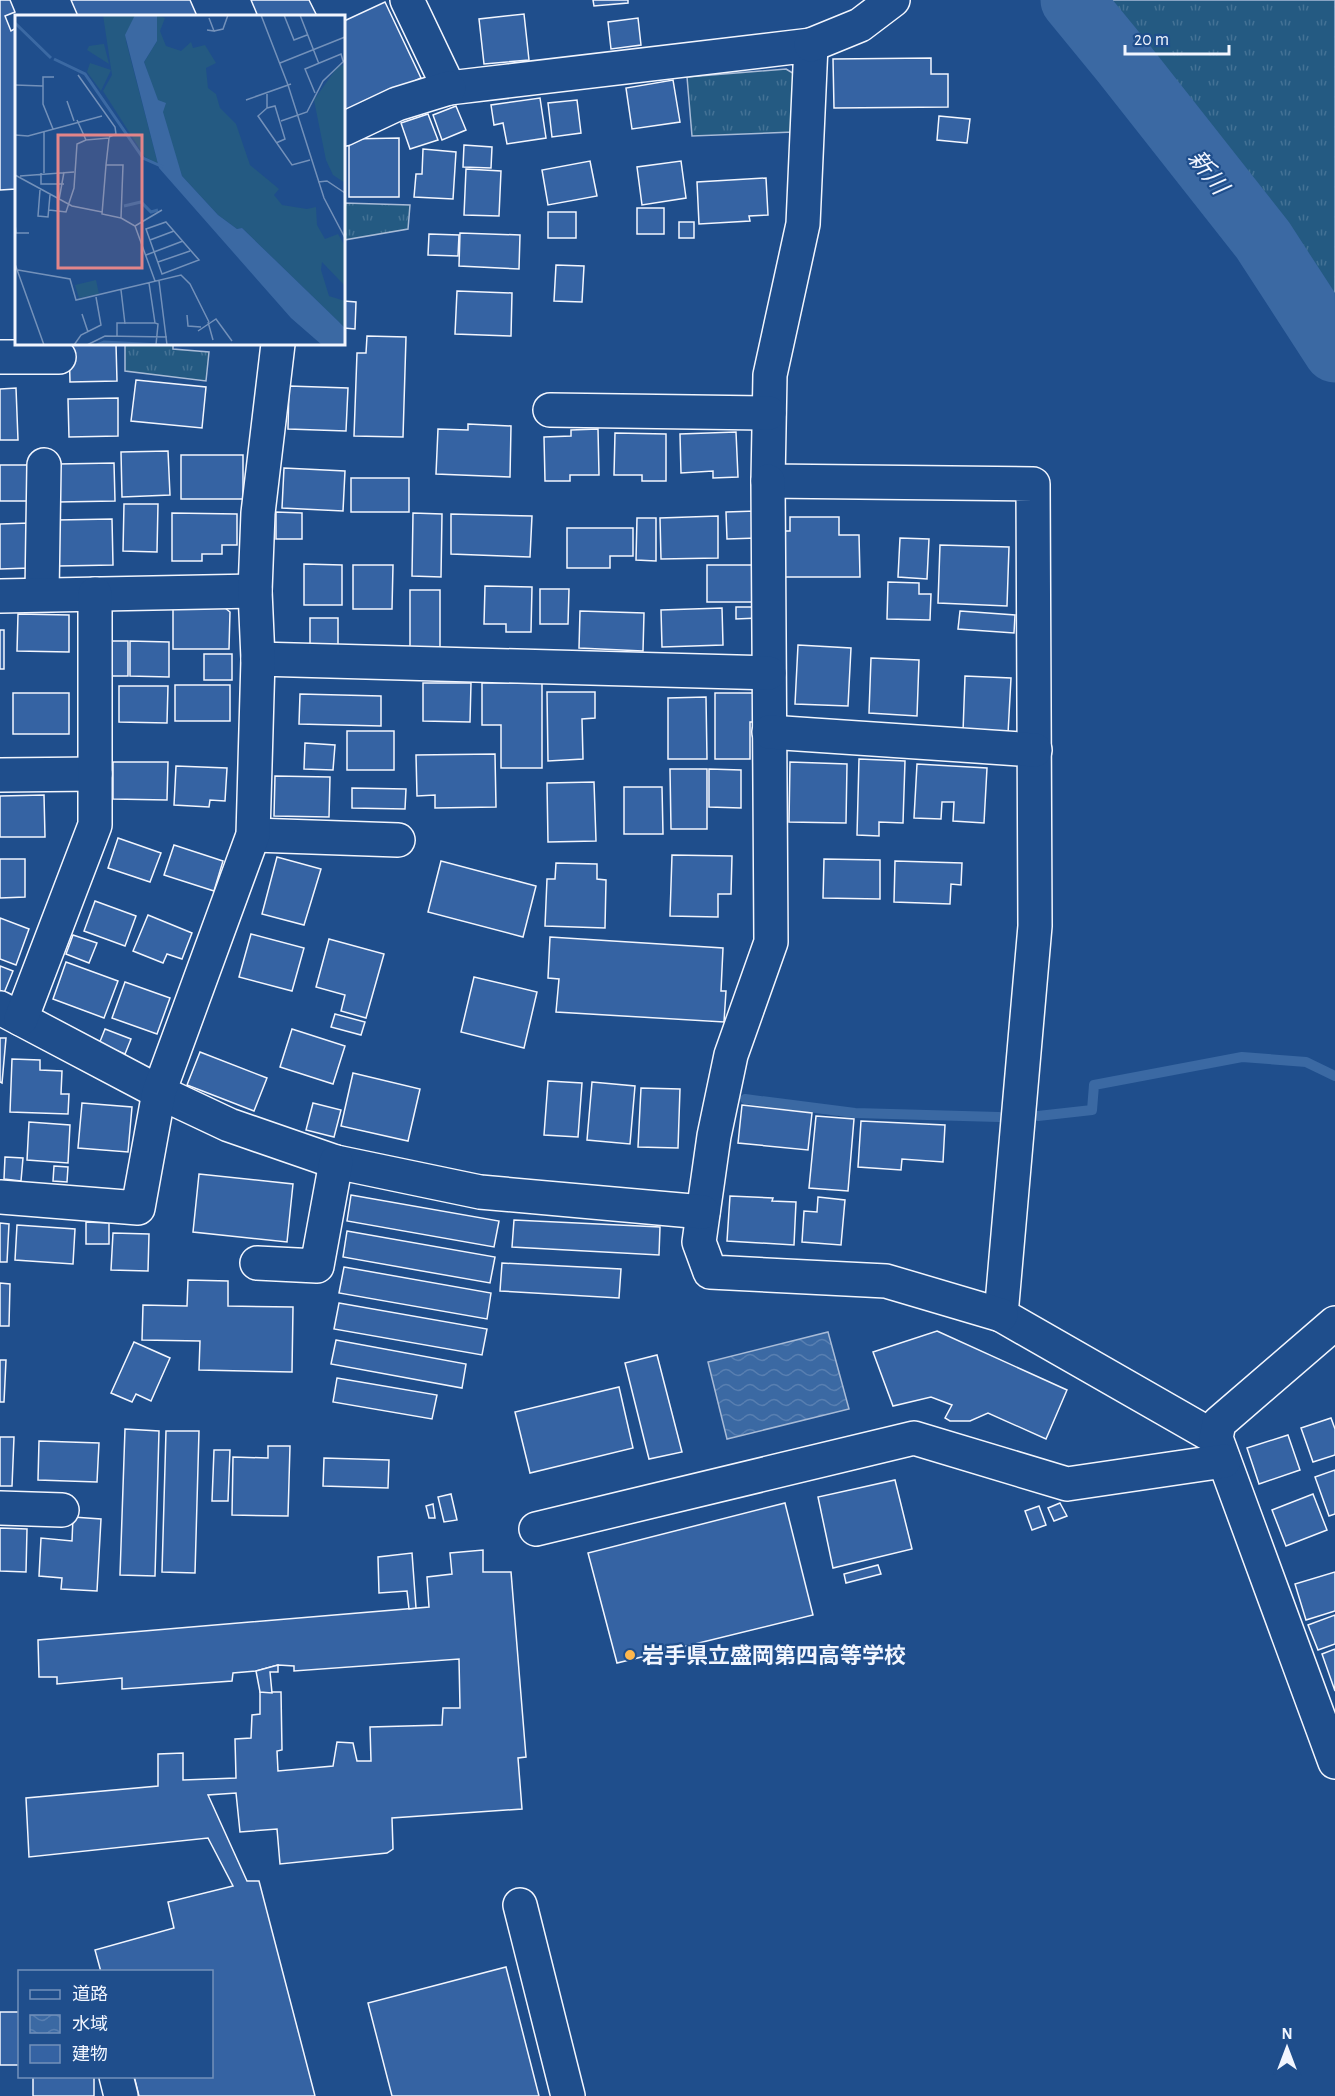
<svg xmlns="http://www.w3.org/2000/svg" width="1335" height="2096" font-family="'Alegreya Sans','Noto Sans JP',sans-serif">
<defs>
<pattern id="grass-tufts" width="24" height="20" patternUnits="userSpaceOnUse" patternTransform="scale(1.5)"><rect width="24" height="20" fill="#245a82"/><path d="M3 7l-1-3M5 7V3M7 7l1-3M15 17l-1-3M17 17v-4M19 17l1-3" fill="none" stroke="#447295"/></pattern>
<pattern id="water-waves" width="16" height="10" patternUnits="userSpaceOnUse" patternTransform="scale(1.5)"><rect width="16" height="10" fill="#3b69a3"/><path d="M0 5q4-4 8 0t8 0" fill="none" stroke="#587fb1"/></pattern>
</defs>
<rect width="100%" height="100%" fill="#1f4e8c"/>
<g fill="url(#grass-tufts)" stroke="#a8bbd7" stroke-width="1.5">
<path d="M1107,0H1335V304L1159,66Z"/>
<path d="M786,69L796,75L793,132L692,136L687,77Z"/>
<path d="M344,203L410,205L408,229L344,240Z"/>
<path d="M125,344H173V349L209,352L206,381L125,371Z"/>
</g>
<path fill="url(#water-waves)" stroke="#a8bbd7" stroke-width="1.5" d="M828,1332L849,1409L727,1439L708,1362Z"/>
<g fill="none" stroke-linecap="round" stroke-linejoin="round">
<g stroke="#3b69a3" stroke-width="10">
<path d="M745,1099L855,1113L999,1117"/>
<path d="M1038,1116L1092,1110L1094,1085L1242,1057L1306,1062L1335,1076"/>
</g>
<path stroke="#3b69a3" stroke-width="63" d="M1072,0L1122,61L1263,240L1335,351"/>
</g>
<g fill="#3563a3" stroke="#f2f6ff" stroke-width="1.5">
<path d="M0,0H10L15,12L5,16L11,31L16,28V189L0,190Z"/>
<path d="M71,0H190L197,16H78Z"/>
<path d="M251,0H309L317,16H252L257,14Z"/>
<path d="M593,0H628V3L594,6Z"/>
<path d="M385,2L421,78L344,114V21Z"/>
<path d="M524,14L529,60L484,64L479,19Z"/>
<path d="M638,18L641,45L611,49L608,22Z"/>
<path d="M931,58V74H948V107L834,108L833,59Z"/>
<path d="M673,80L680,122L632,129L626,88Z"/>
<path d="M540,98L546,138L507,144L503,123L494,125L491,105Z"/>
<path d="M577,100L581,133L552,137L548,103Z"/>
<path d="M456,106L466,130L442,140L433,115Z"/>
<path d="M428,114L438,140L410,149L401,123Z"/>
<path d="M939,116L970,119L967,143L937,140Z"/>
<path d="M399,138V197H349V139Z"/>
<path d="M464,145L492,147L491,168L463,167Z"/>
<path d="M423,149L456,152L453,199L414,197L416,174H422Z"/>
<path d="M590,161L597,196L548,205L542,170Z"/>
<path d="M681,161L686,198L642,205L637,167Z"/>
<path d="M466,169L501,171L499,216L464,215Z"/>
<path d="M766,178L768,215L749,216L750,221L699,224L697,182Z"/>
<rect x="637" y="208" width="27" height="26"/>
<rect x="548" y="212" width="28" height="26"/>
<rect x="679" y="222" width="15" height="16"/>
<path d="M460,233L520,235L519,269L459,266Z"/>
<path d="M429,234L459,235L458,256L428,255Z"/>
<path d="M556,265L584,266L582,302L554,301Z"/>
<path d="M457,291L512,293L511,336L455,334Z"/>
<path d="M344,301L356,302L355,329L344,328Z"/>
<path d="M367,336L406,337L403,437L354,436L357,353H366Z"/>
<path d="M69,344H116L117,381L70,382Z"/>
<path d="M136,380L206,387L202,428L131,421Z"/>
<path d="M289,386L348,388L346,431L288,429Z"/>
<path d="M16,388L18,440H0V389Z"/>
<path d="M118,398V436L69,437L68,399Z"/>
<path d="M468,424L511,426L510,477L436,474L438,429L468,430Z"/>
<path d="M598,429L599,475H570V481H545L544,437L571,436V430Z"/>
<path d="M736,432L738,477L713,478V471L681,473L680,434Z"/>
<path d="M615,433L666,434V481H642V475H614Z"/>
<path d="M168,451L170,495L122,497L121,452Z"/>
<rect x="181" y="455" width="62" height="44"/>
<path d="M114,463L115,501L59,502L58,464Z"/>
<rect x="0" y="465" width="32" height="36"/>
<path d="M284,468L345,471L343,511L282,508Z"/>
<rect x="351" y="478" width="58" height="34"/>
<path d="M124,504H158L157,552L123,551Z"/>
<path d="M756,511L757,538L727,539L726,512Z"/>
<path d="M276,512L302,513V539H276Z"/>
<path d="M172,513L237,514V545H222V554H202V561H172Z"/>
<path d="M413,513L442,514L441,577L412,576Z"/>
<path d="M451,514L532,516L530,557L451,554Z"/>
<path d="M718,516V558L661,559L660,518Z"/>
<path d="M790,517H839V535H859L860,577H782V531H790Z"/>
<path d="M637,518H656V561L636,560Z"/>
<path d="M112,519L113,565L58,566L57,520Z"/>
<path d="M29,523L30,568L0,569V524Z"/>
<path d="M567,528H633V556H610V568H567Z"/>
<path d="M900,538L929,539L927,579L898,577Z"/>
<path d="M940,545L1009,547L1007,606L938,603Z"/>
<path d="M304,564L342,565V605H304Z"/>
<path d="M353,565H393L392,609H353Z"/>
<rect x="707" y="565" width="46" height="37"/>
<path d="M888,582L919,583V594H931L930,620L887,619Z"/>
<path d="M485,586L532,587L531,632H506V624H484Z"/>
<path d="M540,589H569L568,624H540Z"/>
<path d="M410,590H440V650L410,649Z"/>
<path d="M173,607L225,608L230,612L229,649H173Z"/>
<path d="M736,607H758V618L736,619Z"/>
<path d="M722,608L723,645L662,647L661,610Z"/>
<path d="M580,611L644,613L643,651L579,648Z"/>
<path d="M960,611L1015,615L1014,633L958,629Z"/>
<path d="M18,614L69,615V652L17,651Z"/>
<rect x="310" y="618" width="28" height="33"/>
<rect x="0" y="630" width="4" height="39"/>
<rect x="109" y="641" width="19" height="35"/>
<path d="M130,641L169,642V677L130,676Z"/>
<path d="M798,645L851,648L848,706L795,704Z"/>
<rect x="204" y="654" width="28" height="26"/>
<path d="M871,658L919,660L917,716L869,713Z"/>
<path d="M965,676L1011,678L1008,734L963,732Z"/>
<path d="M423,683H471L470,722L423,721Z"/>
<path d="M482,683H542V768H501V725H482Z"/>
<rect x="175" y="685" width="55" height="36"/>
<path d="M119,686H168L167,723L119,722Z"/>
<path d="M547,692H595V718L582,719L583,759L548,761Z"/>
<rect x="13" y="693" width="56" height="41"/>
<path d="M715,693H755V722H750V759H715Z"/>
<path d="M300,694L381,696V726L299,724Z"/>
<path d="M706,697L707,759H668V698Z"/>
<rect x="347" y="731" width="47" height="39"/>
<path d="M305,743L335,745L333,770L304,769Z"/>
<path d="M495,754L496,807L435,808V795L417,796L416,755Z"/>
<path d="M859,759L905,761L903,823L879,822V836L857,835Z"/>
<path d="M113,762H168L167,800L113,799Z"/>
<path d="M790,762L847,764L846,823L789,822Z"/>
<path d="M917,764L987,768L984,823L953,821L954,802H942L941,819L914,818Z"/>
<path d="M176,766L227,768L225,801L210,800L209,807L174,805Z"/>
<path d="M670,769H707V829H671Z"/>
<path d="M709,769L741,770V808L709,807Z"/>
<path d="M275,776L330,777L329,817L274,816Z"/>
<path d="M594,782L596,841L548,842L547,783Z"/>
<path d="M624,787H662L663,834H624Z"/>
<path d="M352,788L406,789L405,809L352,808Z"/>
<path d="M44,795L45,837H0V796Z"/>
<path d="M118,838L161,853L150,882L108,868Z"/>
<path d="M174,845L223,861L214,891L164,875Z"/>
<path d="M672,855L732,856L731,894H718V917L670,916Z"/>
<path d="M277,857L321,869L304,925L262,914Z"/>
<path d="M0,859H25V897L0,898Z"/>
<path d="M824,859L880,860V899L823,898Z"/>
<path d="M441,861L536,886L523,937L428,912Z"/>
<path d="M895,861L962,863L961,885L951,884L950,904L894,902Z"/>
<path d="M556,863L597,864V879L606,880L605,928L545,926L547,879H555Z"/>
<path d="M95,901L136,916L125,946L84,931Z"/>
<path d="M148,915L192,933L182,959L167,954L163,963L133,951Z"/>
<path d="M0,918L29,929L16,965L0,959Z"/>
<path d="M251,934L304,948L292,991L239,977Z"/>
<path d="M73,935L97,943L89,963L66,954Z"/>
<path d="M550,937L723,948L721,991H726L724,1022L556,1012L559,979L548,978Z"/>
<path d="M329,939L384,954L366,1018L341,1011L345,995L316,987Z"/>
<path d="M66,962L118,981L104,1018L53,999Z"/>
<path d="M0,966L13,971L4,993L0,992Z"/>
<path d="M474,977L537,992L524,1048L461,1032Z"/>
<path d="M125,982L170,998L157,1034L112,1018Z"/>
<path d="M335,1014L365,1022L361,1035L331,1027Z"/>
<path d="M105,1029L131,1039L125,1054L99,1044Z"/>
<path d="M292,1029L345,1046L333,1084L280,1067Z"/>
<path d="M0,1038H6L2,1083L0,1082Z"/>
<path d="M200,1052L267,1078L254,1111L187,1085Z"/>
<path d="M12,1059L40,1060V1070L62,1071L61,1094H69L68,1114L10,1112Z"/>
<path d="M353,1073L420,1089L408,1141L341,1126Z"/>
<path d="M548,1081L582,1083L578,1137L544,1135Z"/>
<path d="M592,1082L635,1086L630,1144L587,1140Z"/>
<path d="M641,1088L680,1089L678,1148L638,1147Z"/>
<path d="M82,1103L132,1107L128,1152L78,1148Z"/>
<path d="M313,1103L341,1110L334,1137L306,1130Z"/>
<path d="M742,1105L812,1113L808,1150L738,1143Z"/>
<path d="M816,1116L854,1119L848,1191L809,1188Z"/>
<path d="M861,1121L945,1125L943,1162L902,1159L901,1170L858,1167Z"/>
<path d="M29,1122L70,1125L68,1163L27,1160Z"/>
<path d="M5,1157L23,1158L21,1181L4,1179Z"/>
<path d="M54,1166L68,1167L67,1182L53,1181Z"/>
<path d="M199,1174L293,1184L287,1242L193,1232Z"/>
<path d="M351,1195L499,1221L494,1247L347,1221Z"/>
<path d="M730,1196L773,1198L772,1201L796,1202L794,1245L727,1241Z"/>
<path d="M818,1197L845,1200L841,1245L802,1242L804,1211L817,1212Z"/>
<path d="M514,1220L660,1227L659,1255L512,1247Z"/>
<path d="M86,1222L109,1223V1244H86Z"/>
<path d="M0,1223L9,1224L7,1262H0Z"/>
<path d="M17,1225L75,1229L73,1264L15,1260Z"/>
<path d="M347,1231L495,1257L490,1283L343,1257Z"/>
<path d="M113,1233L149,1234L148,1271L111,1270Z"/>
<path d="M502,1263L621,1269L619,1298L500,1291Z"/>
<path d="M344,1267L491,1293L487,1319L339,1293Z"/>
<path d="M188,1280L228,1281V1306L293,1307L292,1372L199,1370L200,1341L142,1340L143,1305L187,1306Z"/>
<path d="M0,1283L10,1284L9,1326H0Z"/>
<path d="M339,1303L487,1329L482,1355L334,1329Z"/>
<path d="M937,1331L1067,1390L1046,1439L988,1413L970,1421H950L945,1418L952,1405L931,1397L893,1406L873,1352Z"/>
<path d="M336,1340L466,1364L462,1388L331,1364Z"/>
<path d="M134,1342L170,1358L151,1401L136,1394L132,1402L111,1393Z"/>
<path d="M657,1355L682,1452L649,1459L625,1363Z"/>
<path d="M0,1360H6L4,1402H0Z"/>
<path d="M337,1378L437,1395L432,1419L333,1402Z"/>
<path d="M619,1387L633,1448L530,1473L515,1412Z"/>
<path d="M1331,1418L1335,1429V1455L1313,1462L1301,1428Z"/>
<path d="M125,1429L159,1431L155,1576L120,1575Z"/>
<path d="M166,1431H199L195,1573L162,1572Z"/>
<path d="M1288,1435L1300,1470L1259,1484L1247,1448Z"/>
<path d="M0,1437H14L12,1486H0Z"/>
<path d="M39,1441L99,1443L97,1482L38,1480Z"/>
<path d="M268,1446H290L288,1516L232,1515L233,1457L268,1458Z"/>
<path d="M214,1450H230L228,1501H212Z"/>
<path d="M324,1458L389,1460L388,1488L323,1486Z"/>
<path d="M1335,1470V1514L1329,1516L1315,1477Z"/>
<path d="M895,1480L912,1549L833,1568L818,1497Z"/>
<path d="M451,1494L457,1520L444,1522L438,1497Z"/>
<path d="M1313,1494L1327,1530L1286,1546L1272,1510Z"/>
<path d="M785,1503L813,1615L617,1663L588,1553Z"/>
<path d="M1060,1503L1067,1516L1054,1521L1048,1508Z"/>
<path d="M433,1504L435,1518H429L426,1506Z"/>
<path d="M1039,1506L1046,1525L1032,1530L1025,1511Z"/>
<path d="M73,1517L101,1519L97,1591L61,1589L62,1578L39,1576L41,1538L72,1541Z"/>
<path d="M0,1528L27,1529L26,1572L0,1571Z"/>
<path d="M483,1550V1572H511L526,1757L518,1758L522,1809L392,1818L393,1849L387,1853L280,1864L277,1829L240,1832L236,1793L208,1795L247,1881H259L315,2096H139L134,2076H212V1972H101L95,1950L174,1928L168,1902L233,1886L208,1838L29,1857L26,1798L158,1786V1754L183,1753V1780L236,1778L235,1739L251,1738L252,1715L260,1714V1692H281L282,1750L277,1751L278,1771L333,1766L337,1742L353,1743L357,1761H371L370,1727L442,1725L443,1708H460L459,1659L294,1671V1666L278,1665L256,1671L233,1673L232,1681L122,1689V1678L57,1684V1677H39L38,1640L429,1607L427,1577L452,1574L450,1553Z"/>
<path d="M412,1553L416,1608L409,1609L407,1591L379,1593L378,1557Z"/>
<path d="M878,1565L881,1574L846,1583L844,1574Z"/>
<path d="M1335,1572V1611L1306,1620L1295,1584Z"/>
<path d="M1335,1615V1644L1318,1650L1308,1625Z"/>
<path d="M1335,1649V1691L1322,1654Z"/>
<path d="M278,1665V1672H270L272,1693L260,1692L256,1671Z"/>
<path d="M506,1967L539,2096H392L368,2003Z"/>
<path d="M0,2012H20L19,2065H0Z"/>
<rect x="33" y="2076" width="61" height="20"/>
</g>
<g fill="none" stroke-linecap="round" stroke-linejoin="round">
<defs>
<g id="minor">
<path d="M407,0L449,88L811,45L803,224L770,375L768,481L1033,484L1035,926L1001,1315L1216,1438"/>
<path d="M811,45L860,25L893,0"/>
<path d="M344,129L397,104L449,88"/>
<path d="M0,357H59"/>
<path d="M550,410L769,413"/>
<path d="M768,481L771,942L731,1055L714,1136L699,1242L710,1272L886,1281L1001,1315"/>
<path d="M42,594L44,465"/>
<path d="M0,596L255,591"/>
<path d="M258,659L769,673"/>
<path d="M769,732L1035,750"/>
<path d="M0,775L95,774"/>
<path d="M253,835L398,840"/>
<path d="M0,1008L159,1092L229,1125L336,1162L480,1192L703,1212"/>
<path d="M21,1019L95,825V594"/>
<path d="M0,1197L138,1208L159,1092L253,835L258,659L255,591L258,513L278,344"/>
<path d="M257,1263L317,1266L336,1162"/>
<path d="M1335,1323L1219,1423L1216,1438L1335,1762"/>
<path d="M0,1508L62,1510"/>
<path d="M536,1529L914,1438L1067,1484L1224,1461"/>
<path d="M520,1905L568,2096"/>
<path d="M116,2076L121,2096"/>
</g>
</defs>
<use href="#minor" stroke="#f2f6ff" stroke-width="36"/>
<use href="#minor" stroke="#1f4e8c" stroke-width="33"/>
</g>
<circle fill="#ffb74d" stroke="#1f4e8c" stroke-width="2" cx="630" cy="1655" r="6"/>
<g text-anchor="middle" stroke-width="4.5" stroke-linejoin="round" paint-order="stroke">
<g font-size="22" font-weight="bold" fill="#f2f6ff" stroke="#1f4e8c" text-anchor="start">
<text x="642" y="1663">岩手県立盛岡第四高等学校</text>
</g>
<g font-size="24" font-style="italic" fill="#f2f6ff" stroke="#1f4e8c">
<text transform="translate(1208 172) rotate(52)" y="8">新川</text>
</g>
</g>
<g transform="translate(15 15)">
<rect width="330" height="330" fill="#1f4e8c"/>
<path d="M88,0H120L111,26L143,149L130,142L88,76L97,60Z" fill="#245a82"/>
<path d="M142,0L150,3L145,16L151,31L166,36L176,27L178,33L190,30L201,48L191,53L193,73L201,79L205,93L221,109L235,150L264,174L259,180L267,190L292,194L301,192L302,210L310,224L323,219L330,231V271L307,247L306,255L314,281L330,286V313L227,213L222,214L203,200L167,161L129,47L142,26ZM88,29H89L94,49L72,35L74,31ZM75,48L96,55L86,76L72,57ZM330,50V168L318,160L311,145L299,85L323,51Z" fill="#245a82"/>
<path d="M81,265L84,279L64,283L60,270Z" fill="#245a82"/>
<path d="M120,0H142V26L129,47L143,85L151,88L148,97L167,161L203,200L222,214L227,213L323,306L330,313V330H307L276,303L144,153L110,20Z" fill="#3b69a3"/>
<path fill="none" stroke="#3b69a3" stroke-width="3" d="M0,8L36,43M39,44L70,59L128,143L148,152M109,191L126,187L136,197L143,195M82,330L89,327L145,330"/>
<path fill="none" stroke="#7391ba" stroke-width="1.5" d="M246,0L273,70L309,183L330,223M269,0L279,25L292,20M285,0L304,49M192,15L199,16L194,3M199,16L208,14L213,0M265,48L330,22M63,60L100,112L101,119L94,122M0,70L28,71M300,78L290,54L326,39L328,46M252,79V93L260,91L270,124L261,128M231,85L276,69M52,86L59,106M252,93L243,101L277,150L295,145M62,105L71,125L94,123L91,150H108L106,203L120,211L140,266M266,106L292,97L308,66L330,45M38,114L28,89V62H39M0,120L13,121L87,101M91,150L87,199L106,203M26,158V169H49M29,158V117M0,160L57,191L87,197M5,161L59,157M303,167L312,166L330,178M25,175L23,201L33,202L35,180M44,185L49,157M34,195L51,197L59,173L62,129L71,125M151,207L184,245L147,259L131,214ZM0,209L1,218H14M120,211L147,195M135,225L159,216M131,240L168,226M143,247L175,236M0,249L29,330M3,255L55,264L61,285L166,260L175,269L194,307M144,266L152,330M134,268L140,308L143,309L141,330M106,275L110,309M67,299L73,317M172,300L173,311L186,312M193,307L198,325M183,316L201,304L217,326M102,321V308H140M59,330L66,320L86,310L81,282M72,330L90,321L152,322"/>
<path fill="#e38589" fill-opacity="0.15" stroke="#e38589" stroke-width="3" d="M43,120H127V253H43Z"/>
<rect width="330" height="330" fill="none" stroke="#f2f6ff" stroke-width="3"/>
</g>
<rect x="18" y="1970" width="195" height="108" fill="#1f4e8c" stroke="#7391ba" stroke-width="1.5"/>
<rect x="30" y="1990" width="30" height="9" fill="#1f4e8c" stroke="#7391ba" stroke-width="1.5"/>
<text x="72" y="2000" font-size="18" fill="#f2f6ff">道路</text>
<rect x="30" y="2015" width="30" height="18" fill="url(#water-waves)" stroke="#7391ba" stroke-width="1.5"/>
<text x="72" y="2030" font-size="18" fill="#f2f6ff">水域</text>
<rect x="30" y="2045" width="30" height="18" fill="#3563a3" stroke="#7391ba" stroke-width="1.5"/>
<text x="72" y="2060" font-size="18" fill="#f2f6ff">建物</text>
<g transform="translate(1287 2048)" stroke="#1f4e8c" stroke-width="4.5" paint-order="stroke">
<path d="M0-4.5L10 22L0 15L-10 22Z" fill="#f2f6ff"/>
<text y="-9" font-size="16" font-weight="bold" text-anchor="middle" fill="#f2f6ff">N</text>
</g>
<path d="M1125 45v9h104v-9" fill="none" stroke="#f2f6ff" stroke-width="3"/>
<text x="1134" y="45" font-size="18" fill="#f2f6ff" stroke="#1f4e8c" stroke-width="4.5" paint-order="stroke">20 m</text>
</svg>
